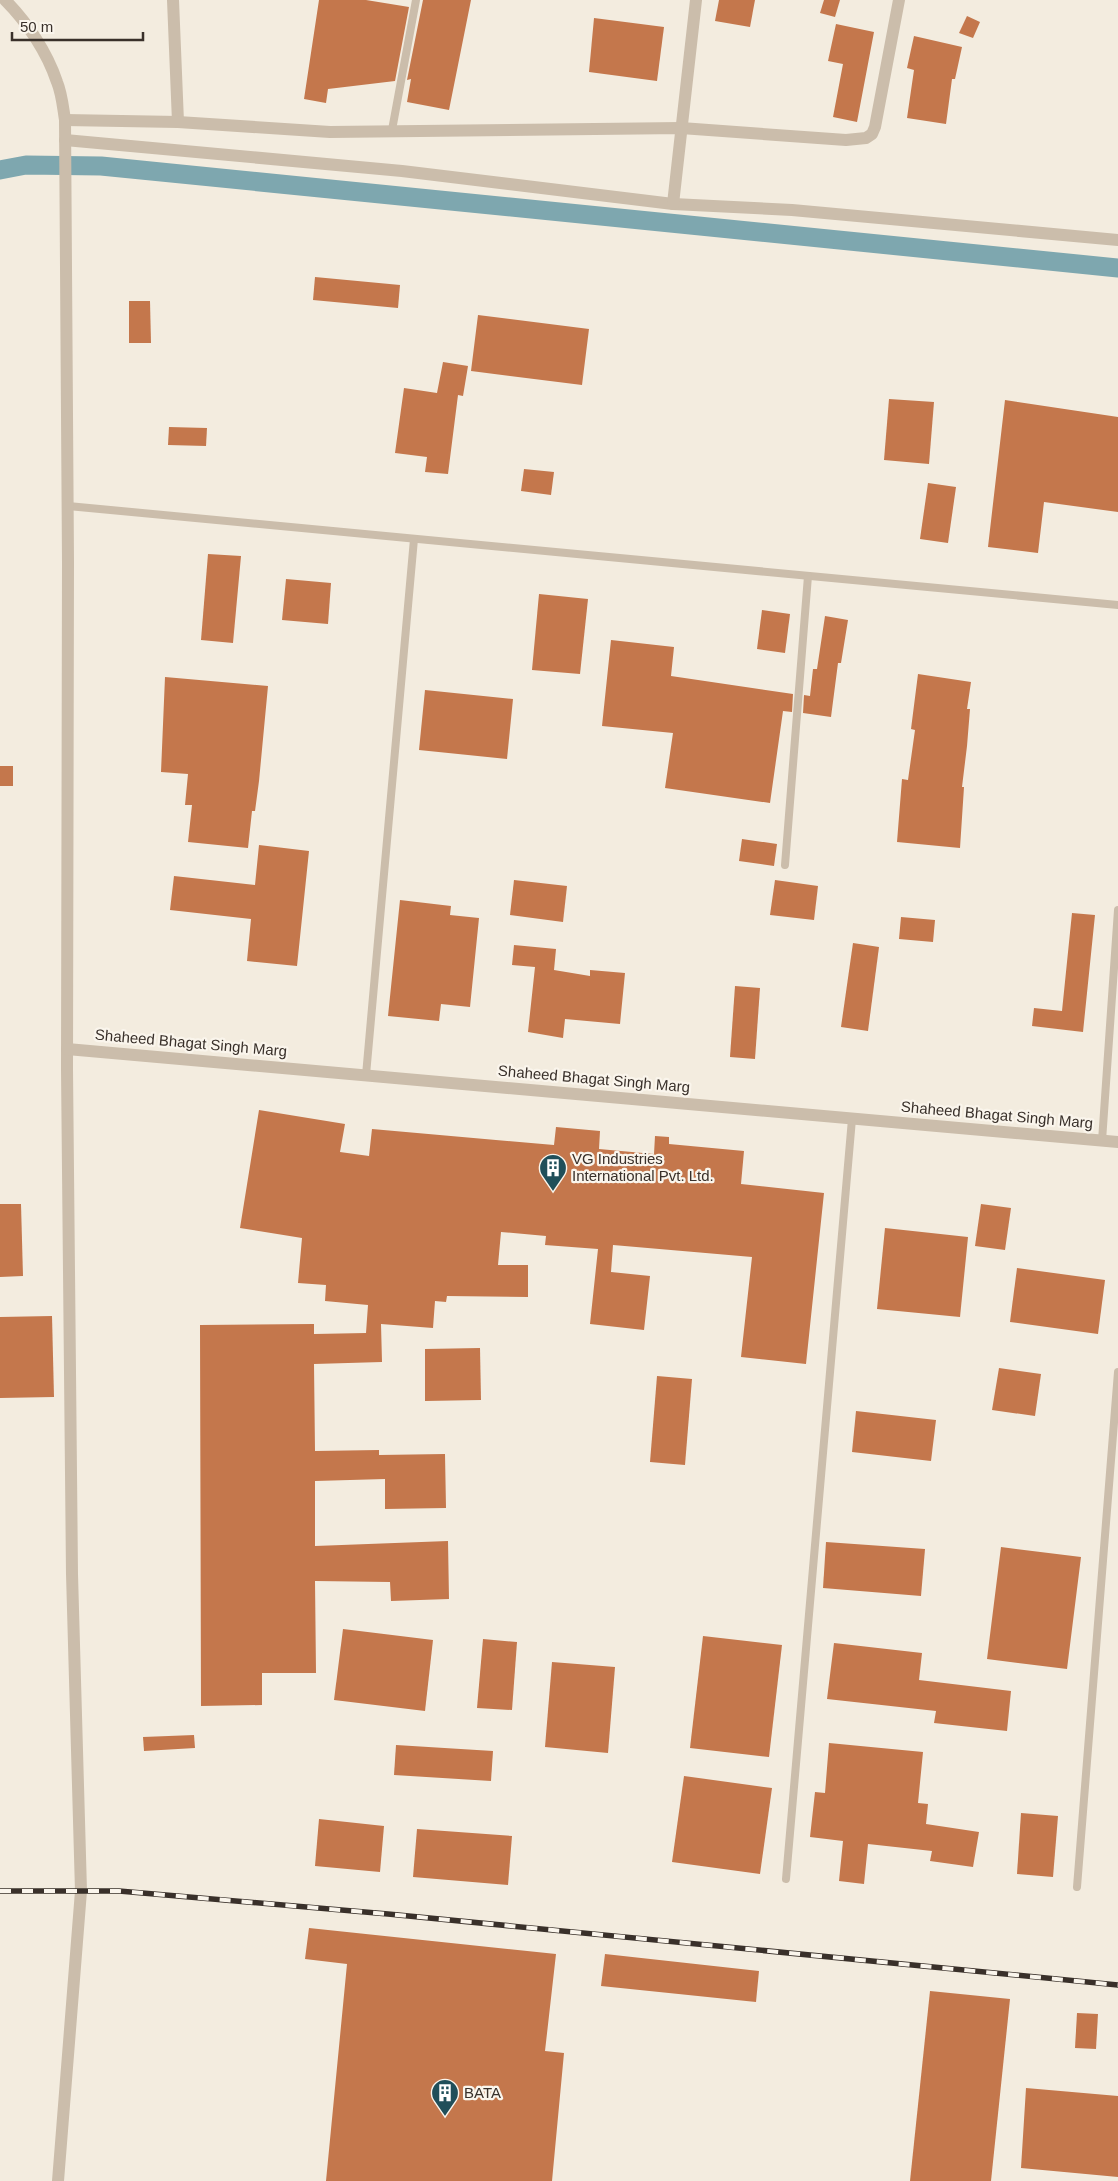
<svg xmlns="http://www.w3.org/2000/svg" width="1118" height="2181" font-family="Helvetica,sans-serif">
<rect width="100%" height="100%" fill="#f3ecdf"/>
<g fill="none" stroke-linecap="round" stroke-linejoin="round">
<path stroke="#7ea7af" stroke-width="19" d="M0,170L26,165L101,166L1118,268"/>
</g>
<g fill="#c4774c">
<path d="M319,0H366L409,7L395,81L328,89L326,103L304,99Z"/>
<path d="M423,0H471L449,110L407,102L411,79L407,80Z"/>
<path d="M719,0H755L750,27L715,21Z"/>
<path d="M824,0H840L835,17L820,13Z"/>
<path d="M967,16L980,22L973,38L959,33Z"/>
<path d="M594,18L664,27L657,81L589,72Z"/>
<path d="M836,24L874,32L857,122L833,117L843,64L828,61Z"/>
<path d="M914,36L962,47L955,79H952L946,124L907,118L914,70L907,68Z"/>
<path d="M315,277L400,285L398,308L313,300Z"/>
<path d="M129,301H150L151,343H129Z"/>
<path d="M478,315L589,329L582,385L471,371Z"/>
<path d="M443,362L468,366L463,396L458,395L448,474L425,472L427,457L395,453L404,388L437,393Z"/>
<path d="M889,399L934,402L929,464L884,460Z"/>
<path d="M1005,400L1118,417V512L1044,502L1038,553L988,547Z"/>
<path d="M169,427L207,428L206,446L168,445Z"/>
<path d="M524,469L554,472L551,495L521,491Z"/>
<path d="M928,483L956,487L948,543L920,539Z"/>
<path d="M208,554L241,556L233,643L201,640Z"/>
<path d="M286,579L331,583L328,624L282,620Z"/>
<path d="M539,594L588,599L580,674L532,670Z"/>
<path d="M762,610L790,614L785,653L757,649Z"/>
<path d="M825,616L848,620L841,663H838L831,717L803,713L804,695L810,696L813,669H817Z"/>
<path d="M611,640L674,647L671,676L793,694L792,712L783,711L770,803L665,788L673,733L602,726Z"/>
<path d="M918,674L971,682L967,709H970L967,746L962,787H964L960,848L897,842L902,779L908,780L915,730L911,729Z"/>
<path d="M165,677L268,686L259,781L255,811H252L248,848L188,842L192,805H185L188,774L161,772Z"/>
<path d="M425,690L513,699L507,759L419,750Z"/>
<rect x="0" y="766" width="13" height="20"/>
<path d="M742,839L777,844L774,866L739,861Z"/>
<path d="M259,845L309,851L297,966L247,961L251,919L170,910L174,876L255,885Z"/>
<path d="M514,880L567,886L563,922L510,915Z"/>
<path d="M775,880L818,886L814,920L770,915Z"/>
<path d="M400,900L451,906L450,915L479,918L470,1007L441,1004L439,1021L388,1016Z"/>
<path d="M1072,913L1095,915L1083,1032L1032,1026L1034,1008L1062,1011Z"/>
<path d="M901,917L935,920L933,942L899,939Z"/>
<path d="M853,943L879,947L868,1031L841,1027Z"/>
<path d="M514,945L556,949L554,970L590,976V970L625,973L620,1024L565,1019L563,1038L528,1032L535,967L512,965Z"/>
<path d="M735,986L760,988L755,1059L730,1057Z"/>
<path d="M259,1110L345,1124L340,1152L369,1156L372,1129L554,1145L556,1127L600,1131L599,1149L654,1154L655,1136L669,1137V1144L744,1151L741,1184L824,1193L806,1364L741,1357L752,1257L613,1245L611,1272L650,1276L644,1330L590,1324L598,1249L545,1245L546,1236L501,1232L498,1265H528V1297L447,1296L446,1302L435,1301L433,1328L381,1324L382,1362L314,1364L315,1451L379,1450V1455L445,1454L446,1508L385,1509V1479L315,1481V1546L448,1541L449,1599L391,1601L390,1582L315,1581L316,1673H262V1705L201,1706L200,1325L314,1324V1334L366,1333L368,1305L325,1301L326,1285L298,1283L302,1238L240,1228Z"/>
<path d="M0,1204H21L23,1276L0,1277Z"/>
<path d="M981,1204L1011,1208L1005,1250L975,1246Z"/>
<path d="M885,1228L968,1237L960,1317L877,1309Z"/>
<path d="M1017,1268L1105,1280L1098,1334L1010,1322Z"/>
<path d="M52,1316L54,1397L0,1398V1317Z"/>
<path d="M480,1348L481,1400L425,1401V1349Z"/>
<path d="M999,1368L1041,1374L1035,1416L992,1410Z"/>
<path d="M657,1376L692,1379L685,1465L650,1462Z"/>
<path d="M856,1411L936,1420L931,1461L852,1452Z"/>
<path d="M826,1542L925,1549L921,1596L823,1588Z"/>
<path d="M1001,1547L1081,1557L1067,1669L987,1659Z"/>
<path d="M343,1629L433,1640L425,1711L334,1700Z"/>
<path d="M703,1636L782,1645L769,1757L690,1748Z"/>
<path d="M483,1639L517,1642L512,1710L477,1708Z"/>
<path d="M834,1643L922,1653L919,1680L1011,1691L1007,1731L934,1723L936,1711L827,1699Z"/>
<path d="M552,1662L615,1667L608,1753L545,1747Z"/>
<path d="M194,1735L195,1748L144,1751L143,1737Z"/>
<path d="M829,1743L923,1752L918,1803L928,1804L926,1824L979,1832L973,1867L930,1861L932,1851L868,1844L864,1884L839,1881L843,1841L810,1837L815,1792L825,1793Z"/>
<path d="M396,1745L493,1751L491,1781L394,1775Z"/>
<path d="M684,1776L772,1788L760,1874L672,1862Z"/>
<path d="M1021,1813L1058,1816L1053,1877L1017,1874Z"/>
<path d="M319,1819L384,1826L380,1872L315,1866Z"/>
<path d="M417,1829L512,1836L508,1885L413,1877Z"/>
<path d="M309,1928L556,1954L545,2051L564,2053L552,2181H326L347,1964L305,1959Z"/>
<path d="M605,1954L759,1971L756,2002L601,1986Z"/>
<path d="M930,1991L1010,1999L991,2181H910Z"/>
<path d="M1077,2013L1098,2014L1096,2049L1075,2048Z"/>
<path d="M1026,2088L1118,2096V2177L1021,2168Z"/>
</g>
<g fill="none" stroke-linecap="round" stroke-linejoin="round">
<g stroke="#cbbdab" stroke-width="8">
<path d="M392,130L416,0"/>
<path d="M68,506L1118,605"/>
<path d="M785,865L808,576"/>
<path d="M366,1075L414,539"/>
<path d="M1102,1141L1118,910"/>
<path d="M786,1879L852,1119"/>
<path d="M1077,1887L1118,1372"/>
</g>
<g stroke="#cbbdab" stroke-width="12">
<path d="M173,0L178,122"/>
<path d="M65,120L178,122L330,132L681,128L846,140L866,138L872,134L875,127L899,0"/>
<path d="M65,140L402,171L673,204L792,210L1118,240"/>
<path d="M673,204L696,0"/>
</g>
<g stroke="#cbbdab" stroke-width="12">
<path d="M5,0C27,22 47,52 57,82C62,94 63,108 65,120L68,562L67,1069L72,1574L81,1891L58,2181"/>
<path d="M67,1049L1118,1142"/>
</g>
<defs>
<path id="rail" d="M0,1891H119L388,1914L1118,1985"/>
</defs>
<use href="#rail" stroke="#39302a" stroke-width="5.5"/>
<use href="#rail" stroke="#faf5ec" stroke-width="4" stroke-dasharray="11" stroke-linecap="butt"/>
</g>
<defs>
<symbol id="building-pin" viewBox="-11 -11 22 30"><path d="M0 17L-7.5 6A9.5 9.5 0 1 1 7.5 6Z" fill="#204f5a" stroke="#faf5ec"/><path d="M-4-6H4V6H1V3H-1V6H-4ZM-2.5-4.3h1.7v1.8h-1.7ZM.8-4.3h1.7v1.8H.8ZM-2.5-1h1.7V.8h-1.7ZM.8-1h1.7V.8H.8Z" fill="#fff"/></symbol>
</defs>
<g fill-rule="evenodd">
<use href="#building-pin" x="537" y="1152" width="32" height="43"/>
<use href="#building-pin" x="429" y="2077" width="32" height="43"/>
</g>
<g text-anchor="middle" stroke-width="4.5" stroke-linejoin="round" paint-order="stroke">
<g font-size="15" fill="#39302a" stroke="#faf5ec">
<text transform="translate(191 1043) rotate(5)" y="5">Shaheed Bhagat Singh Marg</text>
<text transform="translate(594 1079) rotate(5)" y="5">Shaheed Bhagat Singh Marg</text>
<text transform="translate(997 1115) rotate(5)" y="5">Shaheed Bhagat Singh Marg</text>
</g>
<g font-size="15" fill="#39302a" stroke="#faf5ec" text-anchor="start">
<text x="572" y="1164">VG Industries<tspan x="572" dy="17">International Pvt. Ltd.</tspan></text>
<text x="464" y="2098">BATA</text>
</g>
</g>
<path d="M12 32v8h131v-8" fill="none" stroke="#39302a" stroke-width="2.5"/>
<text x="20" y="32" font-size="15" fill="#39302a" stroke="#faf5ec" stroke-width="4" paint-order="stroke">50 m</text>
</svg>
